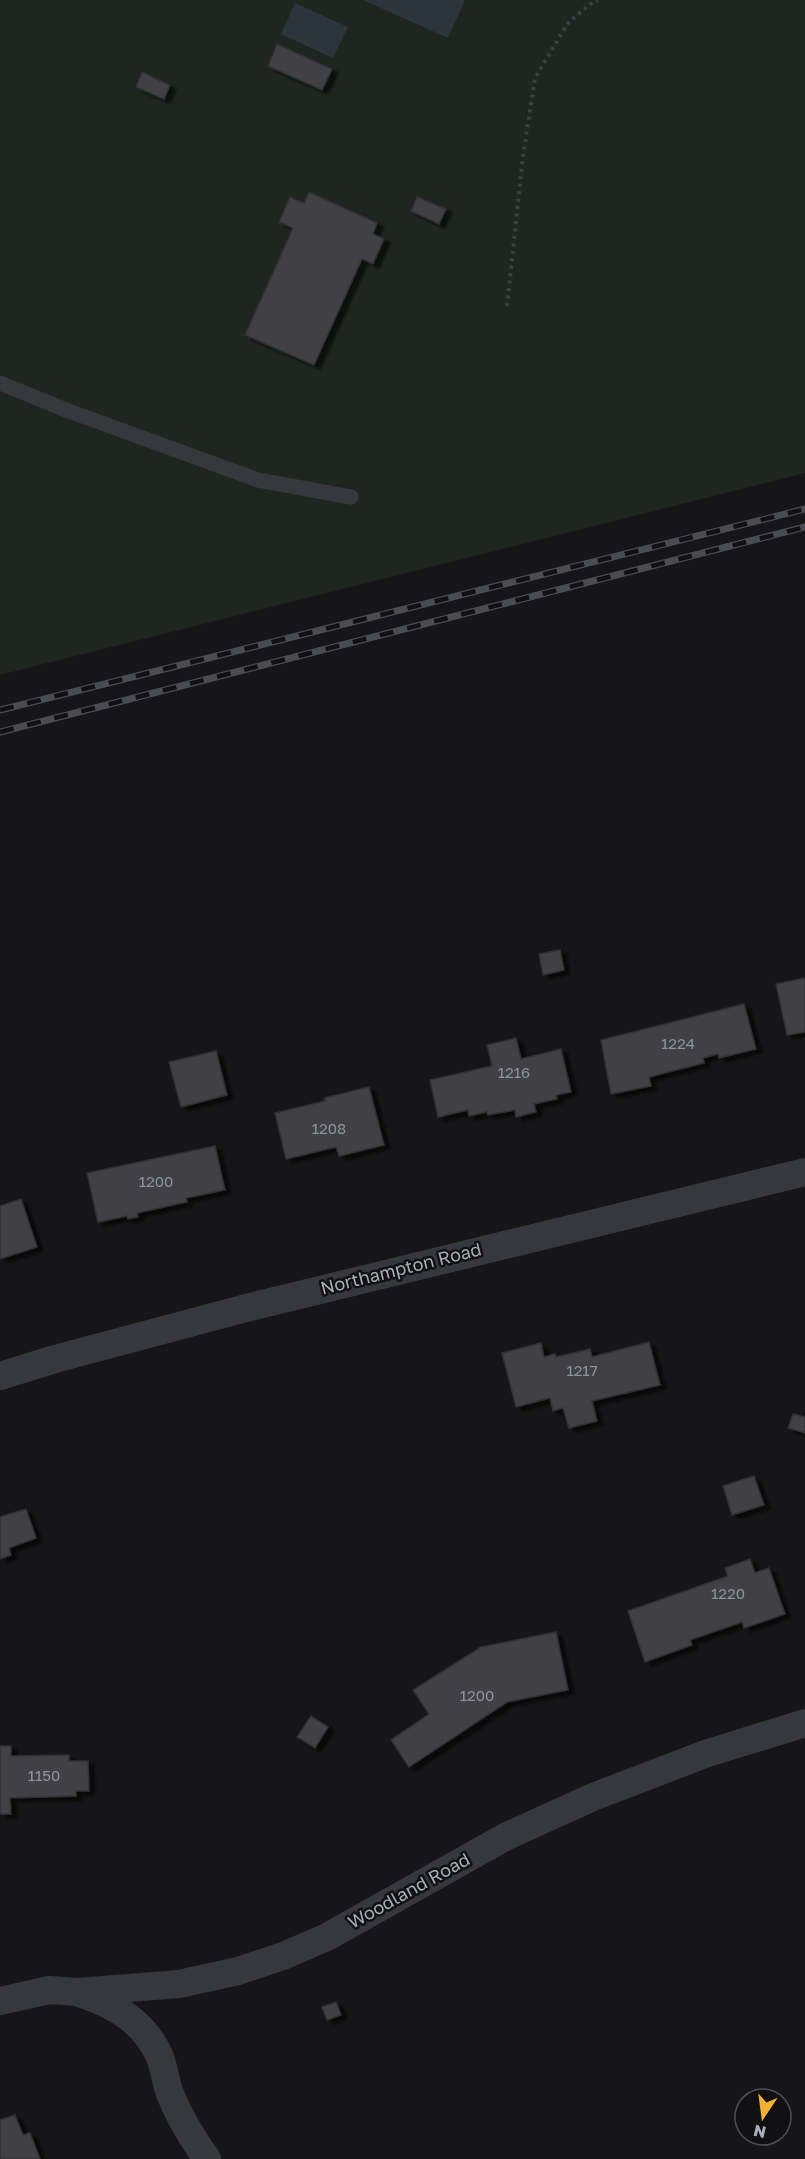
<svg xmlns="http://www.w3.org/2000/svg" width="805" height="2159" font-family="'Golos Text',sans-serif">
<defs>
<filter id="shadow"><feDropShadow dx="6" dy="4" stdDeviation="1.5" flood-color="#0009"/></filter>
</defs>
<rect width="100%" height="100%" fill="#161618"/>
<path fill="#1e261f" d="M0,0H805V473L0,675Z"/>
<g fill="#2c353c">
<path d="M363,0H465L448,38Z"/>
<path d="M295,3L348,27L333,58L281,34Z"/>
</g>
<g fill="#404145" stroke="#303034" stroke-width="1.5" filter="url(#shadow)">
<path d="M277,44L332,69L322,90L268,66Z"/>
<path d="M142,72L170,85L164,99L136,87Z"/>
<path d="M309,192L377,223L373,234L384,239L373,264L362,259L314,365L245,335L293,228L279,222L290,197L304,203Z"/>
<path d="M417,197L446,209L439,224L411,211Z"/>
<path d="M560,950L564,970L543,975L539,954Z"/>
<path d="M805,978V1032L787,1035L776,984Z"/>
<path d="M744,1004L756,1049L719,1058L718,1054L703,1058L704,1063L649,1077L651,1086L611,1094L601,1040Z"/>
<path d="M516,1038L521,1059L561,1049L571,1092L556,1095L557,1099L534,1104L536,1112L516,1117L515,1110L488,1115L487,1112L469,1116L468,1110L438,1117L430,1080L492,1066L487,1045Z"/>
<path d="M216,1051L227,1095L181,1107L169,1062Z"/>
<path d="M369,1087L384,1145L339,1156L336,1147L286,1159L275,1113L325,1101L324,1098Z"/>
<path d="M215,1146L225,1190L186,1198L187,1202L137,1213L138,1217L128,1219L127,1216L98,1222L87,1173Z"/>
<path d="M21,1199L37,1247L0,1259V1206Z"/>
<path d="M649,1342L660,1385L592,1401L597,1421L569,1428L563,1408L553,1411L550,1398L516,1407L502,1353L541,1343L544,1357L555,1354L556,1357L590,1349L592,1357Z"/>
<path d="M793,1414L805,1417V1433L788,1428Z"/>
<path d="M754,1476L764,1505L732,1515L723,1486Z"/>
<path d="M26,1509L36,1538L9,1548L11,1555L0,1559V1517Z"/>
<path d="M750,1559L755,1573L769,1568L785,1614L744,1628L742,1622L690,1640L692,1645L645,1662L628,1611L728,1576L725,1568Z"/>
<path d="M556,1632L568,1690L507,1702L409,1767L391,1740L429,1714L413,1690L481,1647Z"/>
<path d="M311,1716L328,1727L315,1748L297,1737Z"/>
<path d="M0,1746H11V1756L69,1755V1761H88L89,1791H76V1796L10,1798L11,1814H0Z"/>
<path d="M336,2002L341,2015L327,2020L322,2007Z"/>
<path d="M15,2115L23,2135L30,2133L40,2159H0V2120Z"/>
</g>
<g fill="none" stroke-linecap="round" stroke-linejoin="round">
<path stroke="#3d3f44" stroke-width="4" stroke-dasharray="3 4.5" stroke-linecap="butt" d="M507,306L523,156L535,78L568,23L594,1L598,0"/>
<path stroke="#37383d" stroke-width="15" d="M0,383L66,410L258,480L351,497"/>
<g stroke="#37383d" stroke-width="28">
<path d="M0,1376L55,1359L250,1307L805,1172"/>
<path d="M82,1994C115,2005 144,2022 159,2055C164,2066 165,2079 169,2091C178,2115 192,2138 207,2159"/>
<path d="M0,2001L49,1990L78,1992L179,1984L238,1971L283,1956L327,1937L507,1836L593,1797L705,1754L805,1723"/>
</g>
<defs>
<g id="rail">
<path d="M0,710L805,509"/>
<path d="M0,732L805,527"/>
</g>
</defs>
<use href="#rail" stroke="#4a4c52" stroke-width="7"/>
<use href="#rail" stroke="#111113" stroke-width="4.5" stroke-dasharray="14" stroke-linecap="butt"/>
</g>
<g text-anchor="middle" stroke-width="5" stroke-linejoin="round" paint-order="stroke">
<g font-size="15" fill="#8e929b">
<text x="678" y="1049">1224</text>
<text x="514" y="1078">1216</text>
<text x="329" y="1134">1208</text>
<text x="156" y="1187">1200</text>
<text x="582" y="1376">1217</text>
<text x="728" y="1599">1220</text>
<text x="477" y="1701">1200</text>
<text x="44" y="1781">1150</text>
</g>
<g font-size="18" fill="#a8adb8" stroke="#111113">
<text transform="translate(401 1269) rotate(-14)" y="6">Northampton Road</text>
<text transform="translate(409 1891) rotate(-29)" y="6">Woodland Road</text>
</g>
</g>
<g transform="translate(763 2117) rotate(193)"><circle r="28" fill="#111113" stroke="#4d4f55" stroke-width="1.5"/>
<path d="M0-4.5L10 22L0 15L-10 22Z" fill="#f2b134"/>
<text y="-9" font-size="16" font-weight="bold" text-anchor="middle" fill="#a8adb8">N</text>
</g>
</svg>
